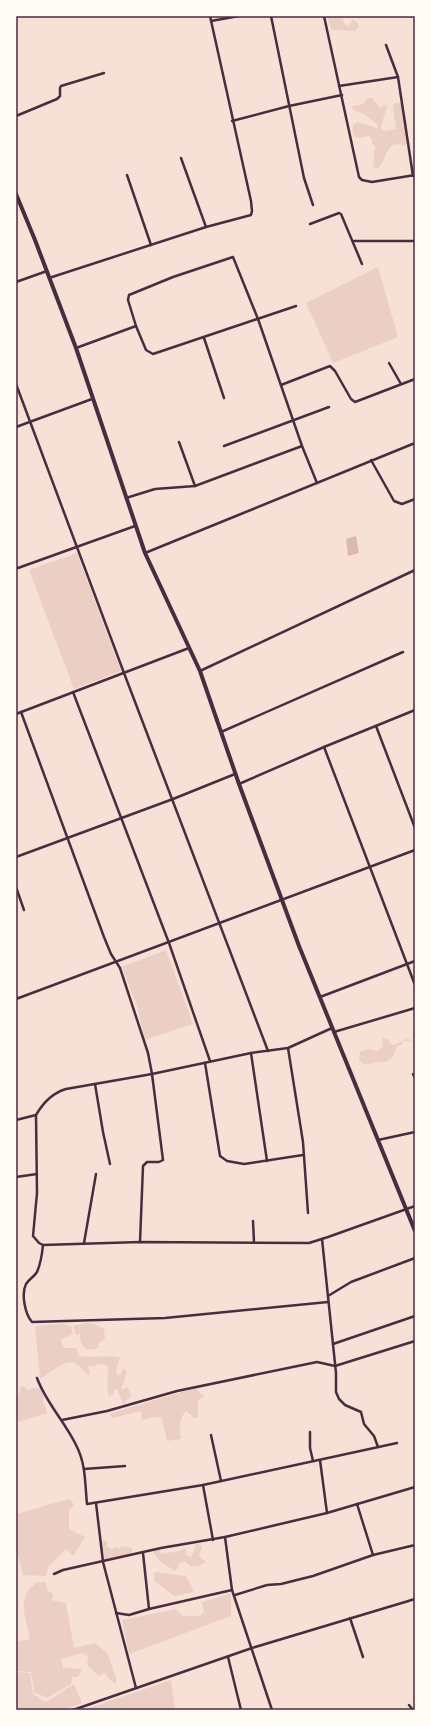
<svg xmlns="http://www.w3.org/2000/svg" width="431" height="1726" font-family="'Sofia Sans Condensed',sans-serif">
<rect width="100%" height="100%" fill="#f7e1d7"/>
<g fill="#ebcfc5">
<path d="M327,16H342L345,25H349L353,19L358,23L359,27L355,31L332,30Z"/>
<path d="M368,98H372L381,109L382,106L387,105C386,112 381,124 381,129L385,131L396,129L393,107L395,103H402L407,123V143L404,146L400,144L392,145C385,152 384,163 377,169L373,168L375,146L372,144V139L369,136L357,138C353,134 351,129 354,124L357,122L377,128L378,125L364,114L353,110L352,106L363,104Z"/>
<path d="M378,267L398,337L333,363L306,303Z"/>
<path d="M77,553L121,671L74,689L29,570Z"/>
<path d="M166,950L193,1024L145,1040L137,1006L122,967Z"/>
<path d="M382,1038L389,1040L390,1044L394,1045L408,1038L411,1041H403L402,1045L397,1046C395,1051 394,1057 389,1060C386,1063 384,1062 380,1062C372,1061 367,1069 359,1060L360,1052L367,1049L377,1051L383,1046Z"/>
<path d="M86,1323H92L104,1329L105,1339L98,1344L99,1347C87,1354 79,1347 80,1333L76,1335L73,1326Z"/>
<path d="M63,1324L71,1326L73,1334L61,1339V1343L64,1348H76L79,1356C93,1358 106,1355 120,1357L117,1367L116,1373L121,1375L123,1368L127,1372L121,1390L127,1387L130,1390L131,1396L123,1404L117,1389H114L113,1395L109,1396C106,1388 108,1377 108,1367L104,1364L94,1365L98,1367L89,1366L90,1375L85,1373C72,1350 56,1370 40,1379L35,1327C44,1324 53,1325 63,1324Z"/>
<path d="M23,1386L29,1391L32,1388L42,1389L44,1393L43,1400L47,1413L19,1422L16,1420V1397L20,1392V1387Z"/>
<path d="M195,1388L204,1396L198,1400V1418H194L186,1411C178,1420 180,1427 181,1439L167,1441L162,1418L154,1417L142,1420L141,1411L113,1418L109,1414Z"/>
<path d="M69,1499L74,1504L69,1510V1529L85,1537L73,1556L66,1549L48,1567L46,1576L23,1575L16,1546V1514Z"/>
<path d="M101,1541H107V1547L112,1549L116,1547L119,1548L125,1546L132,1548V1553L103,1562Z"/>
<path d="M196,1543L202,1546L199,1556L206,1562L199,1566H190L185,1561L179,1564L175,1571L161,1562L153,1552L159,1548L161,1554L179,1551L186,1548V1555L190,1557L192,1556Z"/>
<path d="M154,1572L186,1576L194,1592L174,1596L154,1581Z"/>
<path d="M38,1582H45L48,1592L51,1591L54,1596L51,1600L66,1603L74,1648L95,1643L108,1654L116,1678V1684L110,1680L105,1673L101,1674L100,1677L89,1667L87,1663L89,1657L82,1653L61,1659L63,1668L81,1669V1673L77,1677H72L71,1684L47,1698L34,1692L31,1672L16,1671V1642L30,1639C26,1618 15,1595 38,1582Z"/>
<path d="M231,1593V1616L129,1654L122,1620L176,1609L182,1616H200L204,1612L202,1602Z"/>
<path d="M16,1672L30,1673L33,1694L46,1702L74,1684L82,1703L64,1710H16Z"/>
<path d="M171,1680L175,1710H83Z"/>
</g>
<path fill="#dcb8b0" d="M356,536L359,553L348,556L346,539Z"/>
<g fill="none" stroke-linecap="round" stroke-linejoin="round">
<g stroke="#4a2c40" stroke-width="2.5">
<path d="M271,16L304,178L313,205"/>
<path d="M324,16L359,177L362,180L372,182L415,175"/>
<path d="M211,21L239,16"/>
<path d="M386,45L398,77"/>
<path d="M339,86L398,77L413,176"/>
<path d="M16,116L57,99L60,96V88L61,86L104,73"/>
<path d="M232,121L289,106L342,95"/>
<path d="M181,158L206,227"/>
<path d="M127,175L151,245"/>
<path d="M310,224L339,213L341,214L362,264"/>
<path d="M354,241H415"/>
<path d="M49,278L206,227L251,215L252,211L251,201L210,16"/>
<path d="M16,282L47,271"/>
<path d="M136,326L128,300L129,295L173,277L233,257L258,319L302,446L317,483"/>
<path d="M204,338L224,398"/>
<path d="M76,348L136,326L146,350L153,354L296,306"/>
<path d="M389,363L401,384"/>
<path d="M16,384L124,673L268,1051"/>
<path d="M281,385L330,366L335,371L351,399L355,402L415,379"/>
<path d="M16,427L92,399"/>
<path d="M179,442L195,486"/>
<path d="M224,446L329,407"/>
<path d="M371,460L394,501L402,504L415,499"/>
<path d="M126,498L155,489L195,486L302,446"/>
<path d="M145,553L415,443"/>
<path d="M18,568L135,526"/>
<path d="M200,671L415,570"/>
<path d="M73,692L169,943L210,1061"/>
<path d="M21,712L104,937L111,954L120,968L148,1053L152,1074L163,1160L159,1162H147L143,1166L140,1242"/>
<path d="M16,714L189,648"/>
<path d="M376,726L415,828"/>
<path d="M221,732L403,652"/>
<path d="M324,747L415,985"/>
<path d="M239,784L324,747L415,710"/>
<path d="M16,857L173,799L235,774"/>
<path d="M16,887L24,910"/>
<path d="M320,997L415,961"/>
<path d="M16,999L415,850"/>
<path d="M332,1028L288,1048L251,1053L152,1074L66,1089C52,1093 43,1103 36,1115L37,1193L33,1236L39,1243L43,1245L140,1242L309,1243L328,1237L415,1206"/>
<path d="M334,1032L415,1008"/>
<path d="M288,1048L303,1142L308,1213"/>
<path d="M251,1053L267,1161"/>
<path d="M205,1063L220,1156L227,1161L244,1164L303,1155"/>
<path d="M413,1074L415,1078"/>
<path d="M95,1084L103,1132L110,1164"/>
<path d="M16,1120L36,1115"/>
<path d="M378,1140L415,1132"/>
<path d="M16,1177L37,1174"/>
<path d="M253,1221L254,1242"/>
<path d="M322,1239L336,1373V1392L339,1399L345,1405L361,1412L364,1424L374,1436L378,1447"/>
<path d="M84,1243L96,1174"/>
<path d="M43,1245C42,1255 41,1263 37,1272C34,1277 29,1279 26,1284C21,1294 25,1314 32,1322L165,1318L328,1302"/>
<path d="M328,1296L351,1282L415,1258"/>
<path d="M333,1344L415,1316"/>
<path d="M37,1378C46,1403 66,1423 77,1447C86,1465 85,1485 87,1504L203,1485L397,1443"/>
<path d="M62,1420L107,1411L177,1391L317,1362L335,1366L415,1341"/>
<path d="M310,1432V1448L313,1461"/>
<path d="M211,1435L221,1481"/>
<path d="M320,1460L327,1513"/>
<path d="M84,1469L125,1466"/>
<path d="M203,1485L213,1540"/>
<path d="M96,1503L103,1562L136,1688"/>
<path d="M357,1504L373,1555"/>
<path d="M225,1537L232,1590L272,1710"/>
<path d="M143,1553L149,1609L232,1590"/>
<path d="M54,1574L63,1570L161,1548L225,1537L327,1513L415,1487"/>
<path d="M235,1595L267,1585L281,1584L313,1576L373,1555L415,1545"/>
<path d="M116,1613L129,1615L149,1609"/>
<path d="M350,1618L363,1657"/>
<path d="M228,1657L241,1710"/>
<path d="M409,1705L413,1710"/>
<path d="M73,1710L252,1648L415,1599"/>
</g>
<path stroke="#4a2c40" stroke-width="4" d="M16,194L35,240L76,348L145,553L200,671L239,784L299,946L415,1231"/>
</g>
<rect width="431" height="1726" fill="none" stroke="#fffaf5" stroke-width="34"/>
<rect x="17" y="17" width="397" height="1692" fill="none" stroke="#4a2c40" stroke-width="1.5"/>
</svg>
